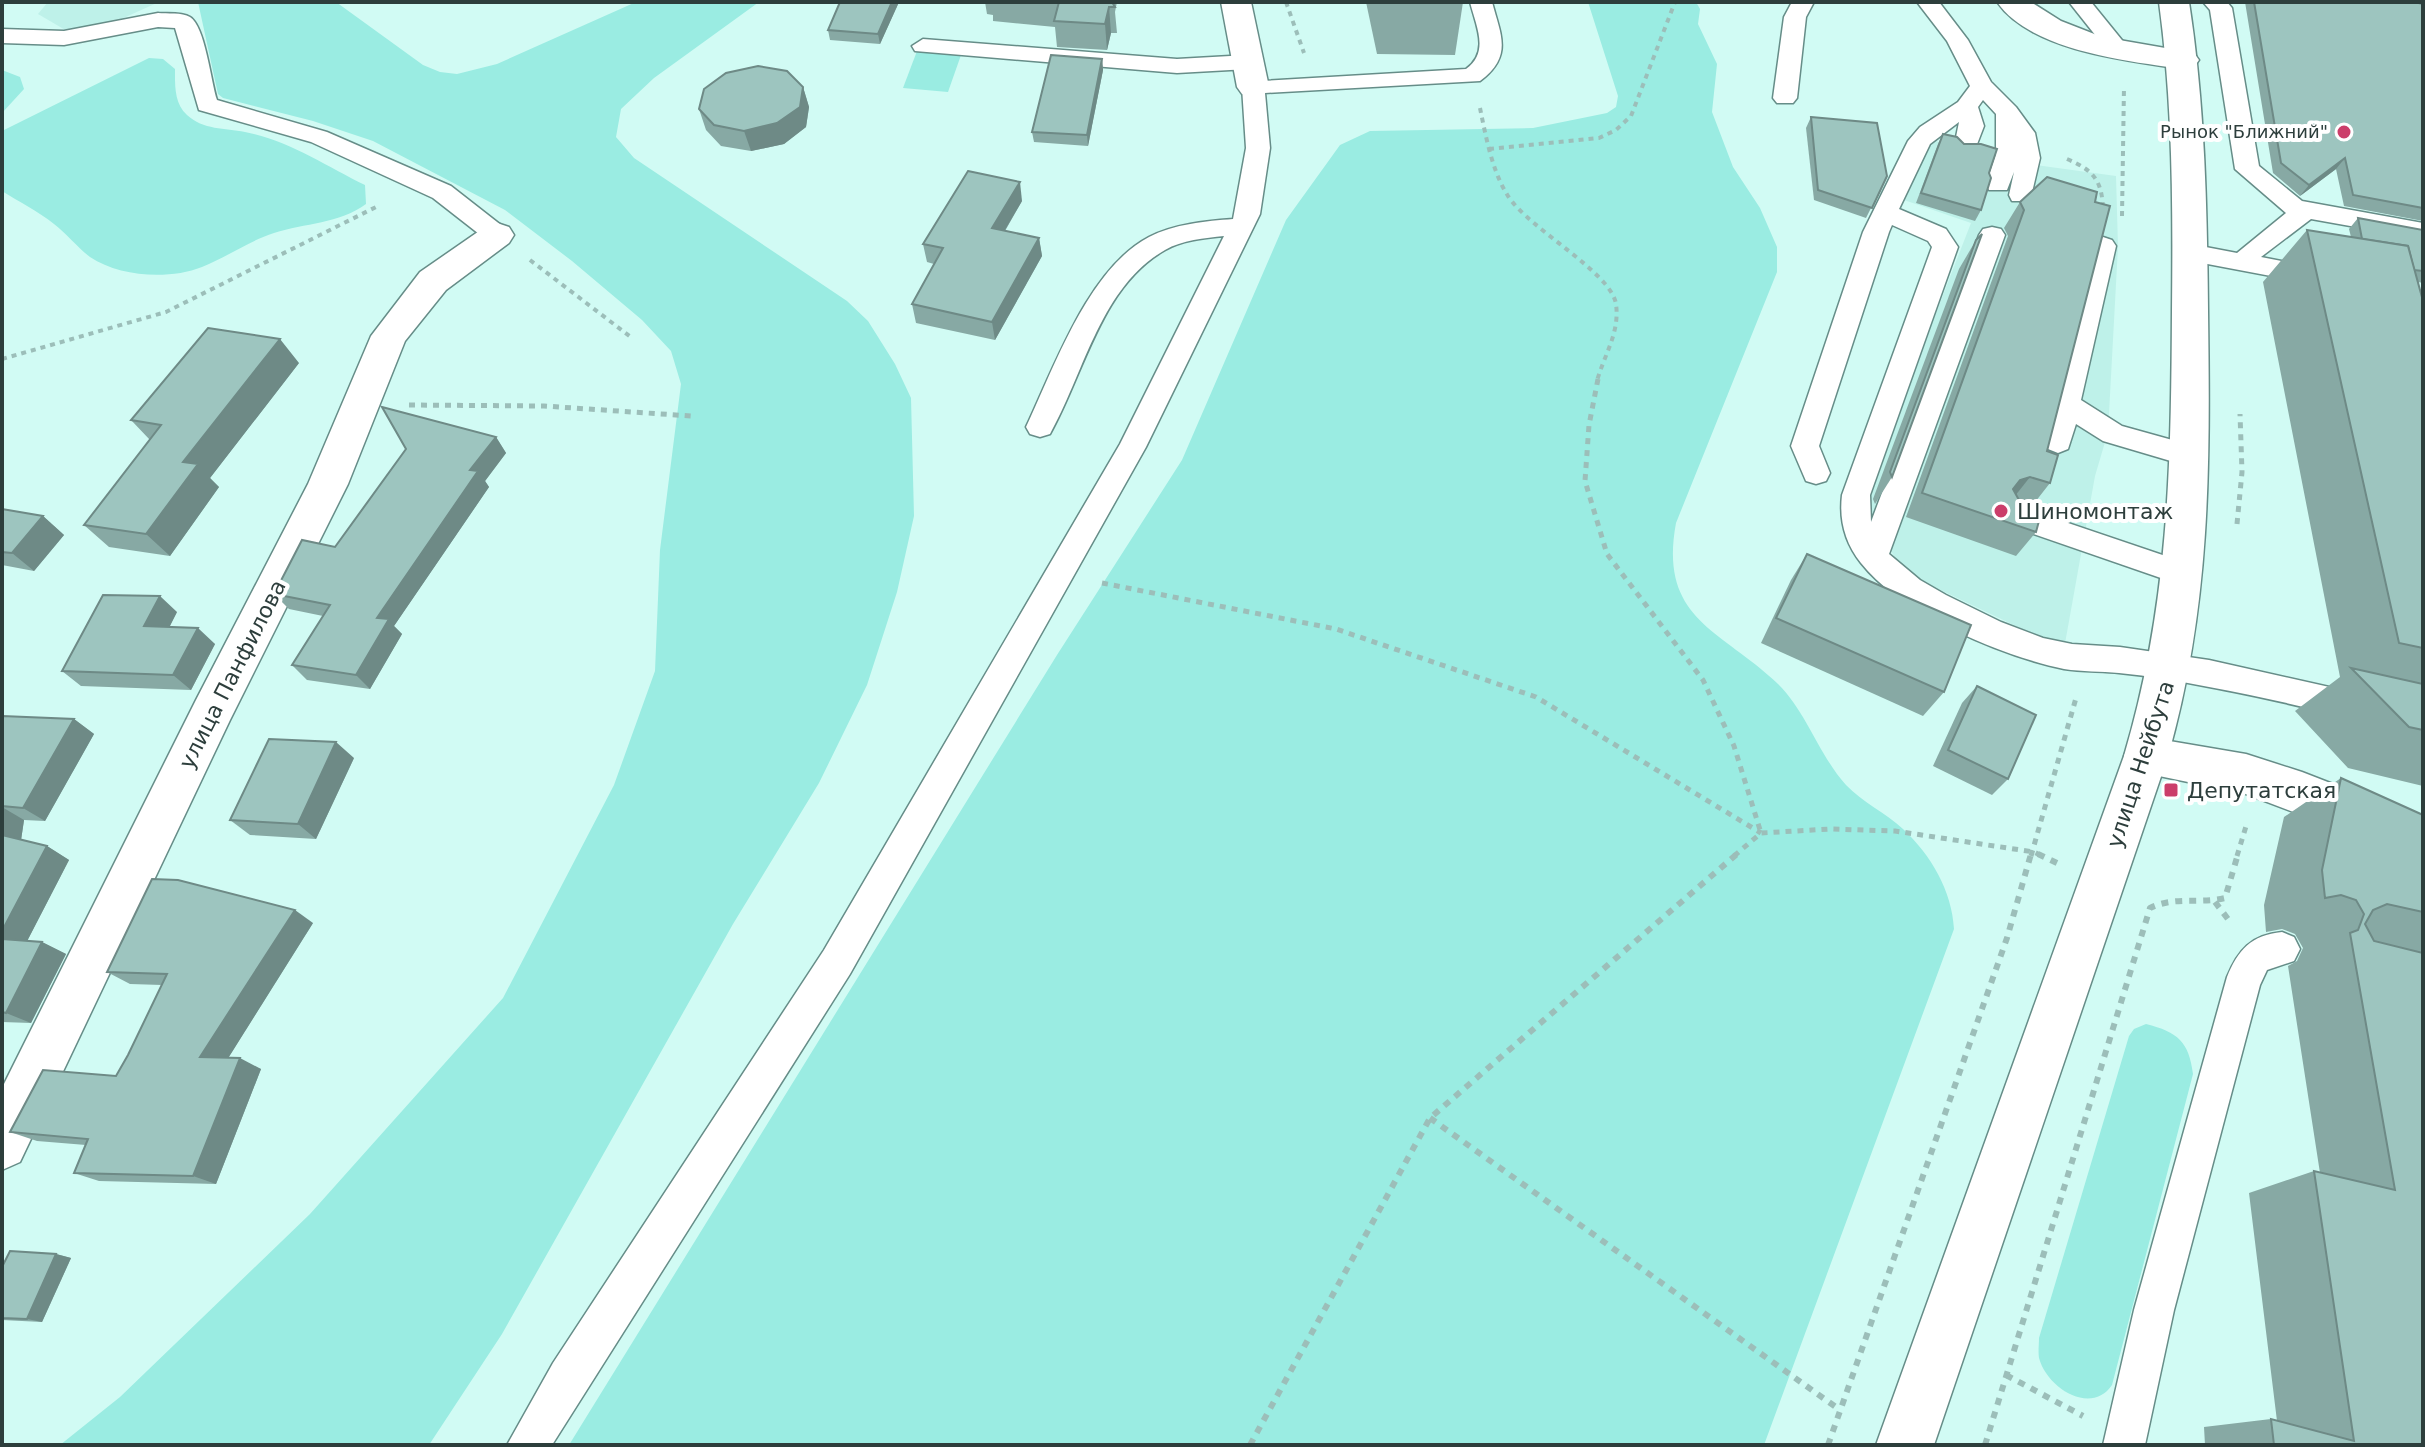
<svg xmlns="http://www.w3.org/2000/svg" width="2425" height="1447" font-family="'DejaVu Sans',sans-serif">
<rect width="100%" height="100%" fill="#d1fbf4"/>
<g fill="#bef1e9">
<path d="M48,2H159L79,38L38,14Z"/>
<path d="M1932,140L2000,160L2116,176L2118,247L2108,432L2095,476L2064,649L1903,572L1863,501L1971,223L1904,200Z"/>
</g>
<g fill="#9aece2">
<path d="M198,2H336L423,65L440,72L457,74L497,64L636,2H759L654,78L621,109L616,137L634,158L847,301L868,321L895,364L911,398L914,516L897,592L867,685L819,783L733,924L502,1334L429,1445H60L120,1397L310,1214L503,998L614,785L655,671L660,550L681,384L671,351L642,320L572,261L505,210L373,141L313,121L223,98L218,94Z"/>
<path d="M1588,2H1696L1700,9L1698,24L1717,64L1712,112L1733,167L1760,208L1777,247V272L1676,523C1658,620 1722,630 1778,684C1807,713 1819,755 1846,785C1862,802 1886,813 1903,829C1931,855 1952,891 1954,929L1764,1445H569L1057,655L1182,460L1286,220L1340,145L1370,131L1533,128L1607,113L1616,107L1618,96Z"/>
<path d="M917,51L961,55L948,92L903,88Z"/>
<path d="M149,58L163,59L175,69C175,85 174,103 187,115C203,130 225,128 245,132C288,140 326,166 365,185L366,204C339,224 305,223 274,233C249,241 227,257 202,267C169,280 120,277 90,257C77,247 67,234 54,224C38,211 19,202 2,191V131Z"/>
<path d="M2,70L20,77L24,89L2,113Z"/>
<path d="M2146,1024C2178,1032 2189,1042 2193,1074L2112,1385C2091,1416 2047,1388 2039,1358C2038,1352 2039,1344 2039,1338L2129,1036L2134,1029Z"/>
</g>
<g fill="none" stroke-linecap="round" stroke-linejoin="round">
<defs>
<g id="lane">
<path d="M1470,2H1492C1501,36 1513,56 1480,81L1265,93L1270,148L1260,214L1146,447L850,974L552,1445H507L553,1363L824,950L1120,444L1224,236C1205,238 1182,240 1165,250C1100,287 1084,374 1050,434L1040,437L1030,434L1026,427C1054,368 1088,269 1149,237C1174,224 1206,221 1233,219L1246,148L1242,87L1245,82L1466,69C1490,52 1476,26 1470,2Z"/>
<path d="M1792,2H1814L1806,17L1797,98L1793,103H1777L1773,98L1784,17Z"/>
<path d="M1917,2H1939L1968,40L1991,82L2016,107L2035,133L2040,158L2030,201H2012L2009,195L2014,172L2007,190H1989L1986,184L1996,154V114L1983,100L1978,107L1984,126L1974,152H1958L1954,147L1959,122L1930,144L1899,209L1946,229L1958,247L1870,495L1871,522L1979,235L1983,229L1992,227L2001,229L2005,235L1889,554L1920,580L1946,595L2001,622L2043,638L2072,644L2120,647L2209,660L2423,708V736C2352,719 2281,700 2209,687C2179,681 2149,676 2119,673C2101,671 2082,672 2064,669C2002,656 1901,614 1861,563C1845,543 1839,520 1842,495L1932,247L1928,241L1892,225L1889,232L1819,446L1830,473L1826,481L1816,484L1806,481L1791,446L1863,232L1908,141L1920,127L1958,102L1970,86L1947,41Z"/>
<path d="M2069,2H2091L2130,50L2127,55H2111Z"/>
<path d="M2203,2H2227L2232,8L2259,166L2302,201L2423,223V239L2311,219L2261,257L2327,270L2331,276L2327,282L2318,285L2181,259L2177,253L2181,247L2190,244L2237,253L2286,213L2235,169L2210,10Z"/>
<path d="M2411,2H2423V11L2415,9Z"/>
<path d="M158,13C167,14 182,12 190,17C205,26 211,82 217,100L327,132L451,186L506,229L510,235L506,241L497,243L488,241L433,198L311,142L199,110L175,28L158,27L64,45L2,43V29L64,31Z"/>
<path d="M923,39L1177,59L1248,55L1256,57L1259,62L1256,67L1248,69L1177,73L915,51L912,46Z"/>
<path d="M2103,237L2112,240L2116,246L2081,400L2122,426L2201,448L2205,456L2201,464L2191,467L2103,441L2076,424L2068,449L2058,453L2048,449L2044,442L2090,246L2094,240Z"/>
<path d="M2012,504L2195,566L2199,574L2195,582L2184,586L2002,523L1997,515L2002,507Z"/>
<path d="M2282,932L2294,937L2300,949L2294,961L2267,970L2260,985L2174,1310L2145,1445H2103L2134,1310L2227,977C2238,950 2251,935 2282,932Z"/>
</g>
<g id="street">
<path d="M1221,2H1251L1269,87L1264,94L1253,97L1242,94L1237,87Z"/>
<path d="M1997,2H2031L2061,21L2102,37L2194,53L2199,60L2194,67L2183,69C2128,61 2031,51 1997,2Z"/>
<path d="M497,223L509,227L514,235L509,243L446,290L405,341L348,484L230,720L20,1162L2,1170V1088L196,700L308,484L371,336L420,272L485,227Z"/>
<path d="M2146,737L2246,754L2302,772L2423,819V861L2246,794L2130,770L2124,756L2130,742Z"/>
</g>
<path id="primary" d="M2159,2H2189C2205,105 2207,207 2208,311C2210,466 2211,605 2168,756L1934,1445H1876L2124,756C2169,605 2171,467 2172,311C2173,208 2173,105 2159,2Z"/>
</defs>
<use href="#lane" stroke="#668d88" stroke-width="3"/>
<use href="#street" stroke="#668d88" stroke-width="3"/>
<use href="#primary" stroke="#668d88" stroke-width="3"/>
<g stroke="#9cbeb9" stroke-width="4" stroke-dasharray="5 5" stroke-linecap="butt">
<path d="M1286,2L1304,53"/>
<path d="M1480,108C1486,137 1492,171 1508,196C1529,229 1611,272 1616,304C1620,333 1604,355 1597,381"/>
<path d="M1489,149L1599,138L1616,130L1631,116L1675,2"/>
<path d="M2067,159C2093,170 2102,180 2103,209"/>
<path d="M2122,216L2124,86"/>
<path d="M530,260L632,338"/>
<path d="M2,359L166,312L380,205"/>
</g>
<g stroke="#9cbeb9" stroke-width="5" stroke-dasharray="6 6" stroke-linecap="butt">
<path d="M1598,379L1589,425L1585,481L1607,554L1703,680L1734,746L1761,833"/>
<path d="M409,405L544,406L691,416"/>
<path d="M2237,524L2242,472L2240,414"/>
<path d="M1102,583L1336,629L1536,697L1761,833"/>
<path d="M1734,856L1761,833L1830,829L1895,831L2034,852L2042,856"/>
<path d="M2031,856L2076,698"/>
<path d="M2237,856L2247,823"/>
</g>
<g stroke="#9cbeb9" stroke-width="6" stroke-dasharray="7 7" stroke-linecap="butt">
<path d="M2038,854L2059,864"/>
<path d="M2215,902L2231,923"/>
<path d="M1430,1118L1840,1410"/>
<path d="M2006,1375L2083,1416"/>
<path d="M1250,1445L1430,1118L1737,854"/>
<path d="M1828,1445L2007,938L2031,854"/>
<path d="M1985,1445L2150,908C2175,896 2199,904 2225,898L2238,854"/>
</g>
<use href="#lane" fill="#fff" fill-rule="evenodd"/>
<use href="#street" fill="#fff" fill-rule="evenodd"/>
<use href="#primary" fill="#fff" fill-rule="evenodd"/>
</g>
<g fill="#87a9a4">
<path d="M899,2L880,44L830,40L828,30Z"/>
<path d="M985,2H1117L1115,12L1117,33H1111L1107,50L1057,47L1055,27L993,21V15L987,14Z"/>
<path d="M1366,2H1463L1455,55L1377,54Z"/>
<path d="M2245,2H2414L2423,4V221L2344,206L2336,169L2300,196L2273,173Z"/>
<path d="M1102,59L1103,70L1088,146L1034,142L1032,132Z"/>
<path d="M803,87L809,107L806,127L784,144L751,151L721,146L706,130L699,109Z"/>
<path d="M1811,117L1887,176L1866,218L1814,200L1806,128Z"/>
<path d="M1943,134L1989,173L1981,210L1975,221L1916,203L1938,144Z"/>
<path d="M1022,201L1005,231L1039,238L1042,256L995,340L916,323L912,304L934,264L927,262L923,244Z"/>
<path d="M2020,202H2095L2047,451L2050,483L2032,506L2036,532L2016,556L1906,517L2008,236L2004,228Z"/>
<path d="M2358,218L2423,230V283L2418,282L2423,301V786L2348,768L2295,711L2340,677L2263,282L2307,230L2351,237L2349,229Z"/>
<path d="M1976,240L1892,477L1875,504L1873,499L1959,269Z"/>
<path d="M299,363L210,478L219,487L170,556L109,547L84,525L150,440L131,420Z"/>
<path d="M496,437L506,453L485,481L489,487L394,626L402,634L370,689L307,680L292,665L323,616L289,609L274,594Z"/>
<path d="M2,509L43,516L64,535L34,571L2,565Z"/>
<path d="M1807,554L1944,692L1923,716L1761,643L1791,580Z"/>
<path d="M177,612L169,627L215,644L191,690L81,686L62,671Z"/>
<path d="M1977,686L2008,779L1992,795L1933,766L1962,703Z"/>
<path d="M2,716L74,719L94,734L45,821L24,820L21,840L47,846L69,860L27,941L42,942L66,954L31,1023L2,1022Z"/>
<path d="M354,758L316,839L250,835L230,820Z"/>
<path d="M2341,778L2423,815V1445H2205L2204,1427L2271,1419L2277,1421L2249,1193L2314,1171L2320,1173L2288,966L2297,961L2303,948L2295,934L2282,929L2266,932L2264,905L2284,817Z"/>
<path d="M313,923L228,1058L261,1069L216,1184L99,1181L74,1173L86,1145L37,1141L10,1132L116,1076L128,1055L162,985L130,984L107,972Z"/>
<path d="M56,1254L71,1258L42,1322L2,1320V1267Z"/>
</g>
<g fill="#6e8a86">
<path d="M892,2H899L880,44L878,34Z"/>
<path d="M1109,7L1111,33L1107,50L1105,24Z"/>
<path d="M1102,59L1103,70L1088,146L1087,135Z"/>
<path d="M803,87L809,107L806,127L784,144L751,151L744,131Z"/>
<path d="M2345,158L2336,169L2300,196L2309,185Z"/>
<path d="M1020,182L1022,201L995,247L992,228Z"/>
<path d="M1039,238L1042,256L995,340L992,322Z"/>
<path d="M280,339L299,363L210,478L219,487L170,556L146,534L183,462Z"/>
<path d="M496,437L506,453L485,481L489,487L394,626L402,634L370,689L356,675L377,618L470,470Z"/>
<path d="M2030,477L2011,501L2001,504L2020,480Z"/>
<path d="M43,516L64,535L34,571L12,553Z"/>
<path d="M160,596L177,612L162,642L144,626Z"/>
<path d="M198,628L215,644L191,690L173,675Z"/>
<path d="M74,719L94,734L45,821L23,808Z"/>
<path d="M336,742L354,758L316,839L298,824Z"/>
<path d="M2,807L24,820L20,847L2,836Z"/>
<path d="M47,846L69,860L22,951L2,941V931Z"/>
<path d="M295,910L313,923L222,1068L200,1057Z"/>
<path d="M42,942L66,954L31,1023L6,1013Z"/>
<path d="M240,1058L261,1069L216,1184L193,1176Z"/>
<path d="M56,1254L71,1258L42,1322L27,1319Z"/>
</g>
<g fill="#9dc5bf" stroke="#6e8a86" stroke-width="2">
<path d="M840,2H892L878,34L828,30Z"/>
<path d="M1059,2H1112L1115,7H1109L1105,24L1054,21Z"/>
<path d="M2254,2H2414L2423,4V208L2353,195L2345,158L2309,185L2281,163Z"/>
<path d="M1051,55L1102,59L1087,135L1032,132Z"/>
<path d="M758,66L787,71L803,87L800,107L777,123L744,131L714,125L699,109L704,89L726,73Z"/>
<path d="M1811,117L1877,123L1887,176L1872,208L1818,190Z"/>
<path d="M1943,134L1957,137L1964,144H1981L1997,149L1989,173L1991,178L1981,210L1921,193Z"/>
<path d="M968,171L1020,182L992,228L1039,238L992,322L912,304L943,248L923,244Z"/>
<path d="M2047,177L2097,192L2095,202L2110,206L2047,451L2058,455L2050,483L2030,477L2020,480L2013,489L2020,502L2042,510L2036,532L1922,493L2024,210L2020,202Z"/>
<path d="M2358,218L2423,230V271L2414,270L2408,246L2362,239Z"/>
<path d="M2307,230L2408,246L2423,301V648L2399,643Z"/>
<path d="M1982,234L1892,477L1890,472L1976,240Z"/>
<path d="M208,328L280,339L183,462L198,464L146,534L84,525L161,425L131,420Z"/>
<path d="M382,407L496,437L470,470L478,471L377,618L389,619L356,675L292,665L330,605L274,594L302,540L335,547L406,449Z"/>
<path d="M2,509L43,516L12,553L2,552Z"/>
<path d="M1807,554L1971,625L1944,692L1776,618Z"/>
<path d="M103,595L160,596L144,626L198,628L173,675L62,671Z"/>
<path d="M2351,668L2423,684V730L2409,727Z"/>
<path d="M1977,686L2036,715L2008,779L1948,750Z"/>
<path d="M2,716L74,719L23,808L2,806Z"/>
<path d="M269,739L336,742L298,824L230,820Z"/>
<path d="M2341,778L2423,815V912L2387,904L2373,910L2365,924L2374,941L2423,953V1445H2274L2271,1419L2354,1441L2314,1171L2395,1190L2350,933L2358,930L2364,914L2356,900L2341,895L2325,898L2322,870Z"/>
<path d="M2,835L47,846L2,931Z"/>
<path d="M152,879L178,880L295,910L200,1057L240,1058L193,1176L74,1173L88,1139L10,1132L43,1070L116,1076L128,1055L167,974L107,972Z"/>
<path d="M2,939L42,942L6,1013L2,1012Z"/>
<path d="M10,1251L56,1254L27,1319L2,1318V1267Z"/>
</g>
<g fill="#cb3e6a" stroke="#fff" stroke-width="3">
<circle cx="2344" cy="132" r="8"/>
<circle cx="2001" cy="511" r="8"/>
<rect x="2163" y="782" width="16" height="16" rx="4"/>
</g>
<g text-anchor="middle" stroke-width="8" stroke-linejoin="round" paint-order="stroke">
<g font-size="18" fill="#2d3e3c" stroke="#fff" text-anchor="end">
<text x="2328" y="138">Рынок "Ближний"</text>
</g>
<g font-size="22" fill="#2d3e3c" stroke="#fff" text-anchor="start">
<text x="2017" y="519">Шиномонтаж</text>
<text x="2187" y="798">Депутатская</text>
</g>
<g font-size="22" fill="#2d3e3c" stroke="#fff">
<text transform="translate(232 674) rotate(-63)" y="8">улица Панфилова</text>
<text transform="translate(2140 764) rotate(-72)" y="8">улица Нейбута</text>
</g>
</g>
<rect width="2425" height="1447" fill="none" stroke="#2d3e3c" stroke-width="8"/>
</svg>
